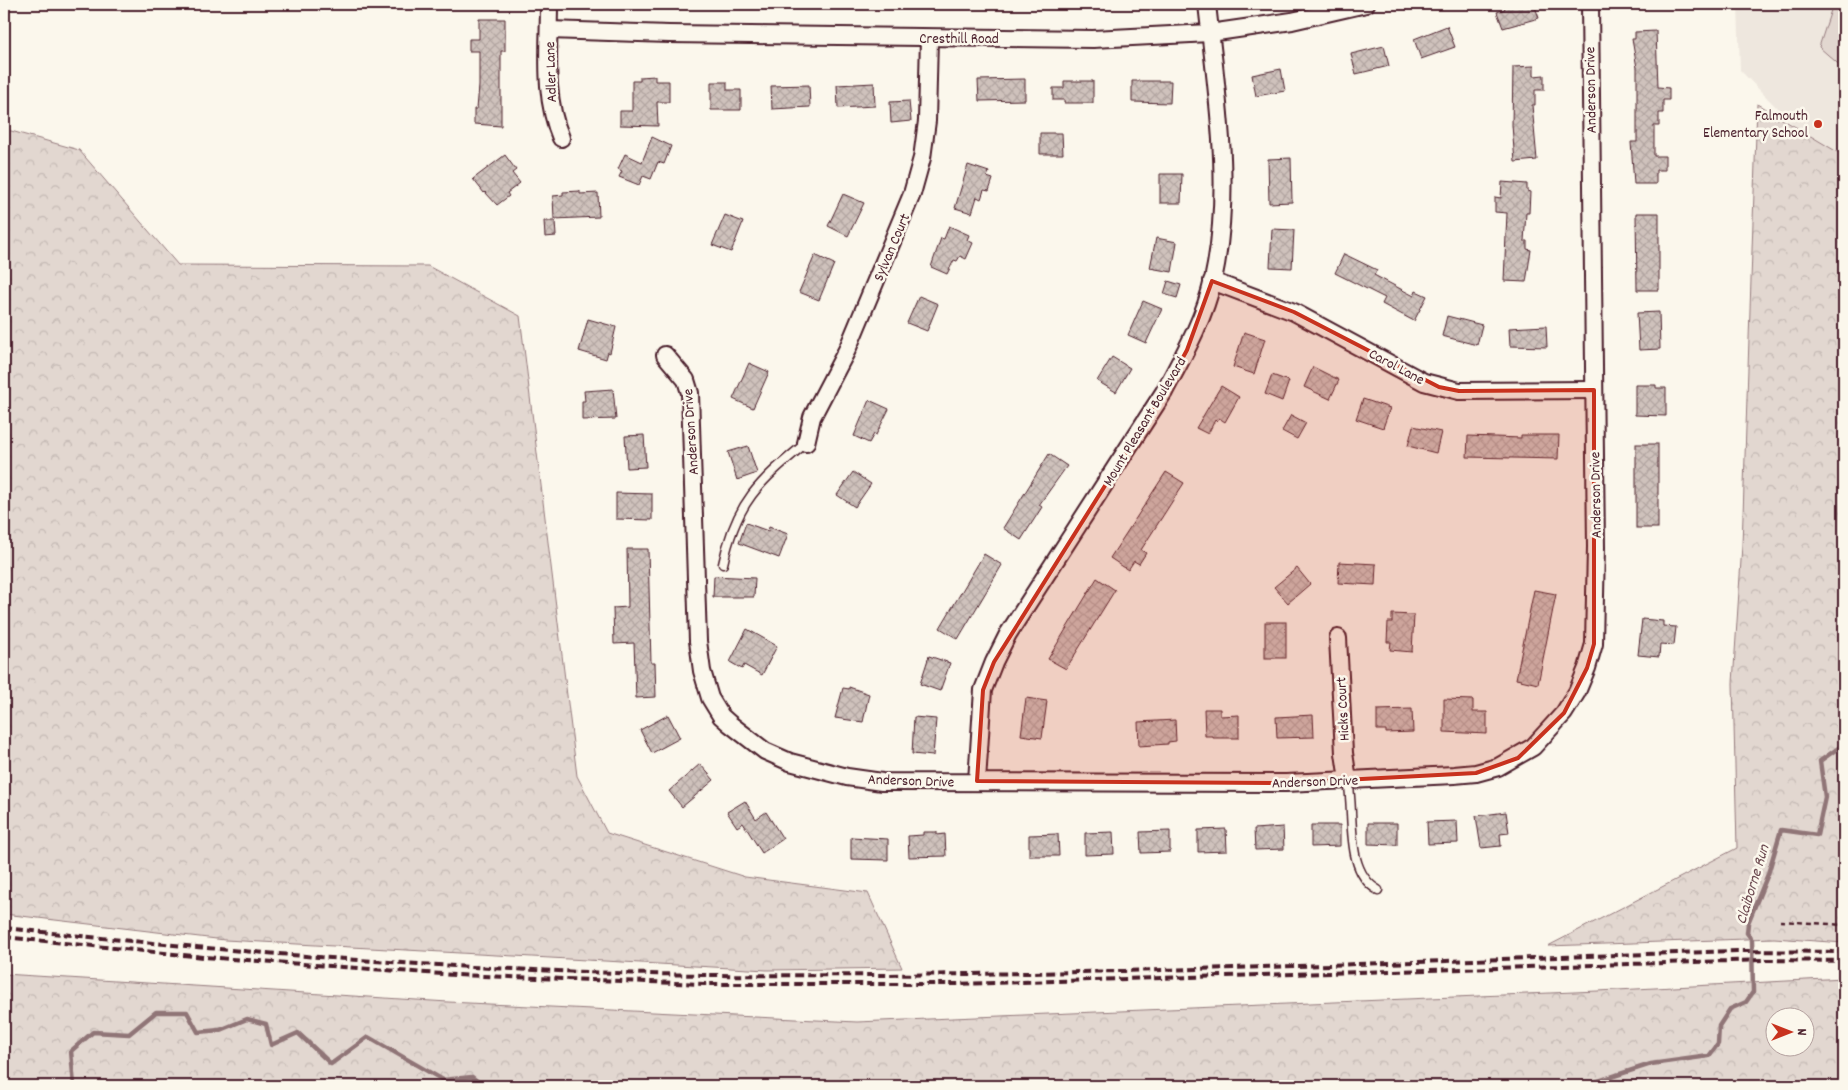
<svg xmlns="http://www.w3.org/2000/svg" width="1848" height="1090" font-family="Dekko,sans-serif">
<defs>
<pattern id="forest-crowns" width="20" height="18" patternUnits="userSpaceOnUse" patternTransform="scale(1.25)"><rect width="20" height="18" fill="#e2d7d0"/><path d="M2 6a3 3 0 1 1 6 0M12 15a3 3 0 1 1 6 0" fill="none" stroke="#c3b8b3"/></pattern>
<pattern id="building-cross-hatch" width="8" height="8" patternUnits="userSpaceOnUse" patternTransform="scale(1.25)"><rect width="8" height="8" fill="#cfc2bc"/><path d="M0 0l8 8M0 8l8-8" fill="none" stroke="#b3a6a2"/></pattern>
</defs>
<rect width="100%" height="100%" fill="#fbf7ec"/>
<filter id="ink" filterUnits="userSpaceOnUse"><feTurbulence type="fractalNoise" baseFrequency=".02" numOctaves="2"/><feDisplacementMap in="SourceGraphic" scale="10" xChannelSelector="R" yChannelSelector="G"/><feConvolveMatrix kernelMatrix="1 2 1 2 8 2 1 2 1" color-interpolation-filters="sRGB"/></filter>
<g filter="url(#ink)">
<path fill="#eee7de" d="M1738,4H1844V177L1740,70Z"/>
<path fill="#e2d7d0" stroke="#967b7e" d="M1833,4H1844V69L1819,47Z"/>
<g fill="url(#forest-crowns)" stroke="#967b7e" fill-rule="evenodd">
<path d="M1757,104L1844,156V943L1774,938L1548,946L1737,848L1733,683L1742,545Z"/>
<path d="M4,129L79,150L178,265L428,266L520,316L577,776L607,833L745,877L868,893L902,968L767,970L225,940L4,914Z"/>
<path d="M4,974L448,1002L857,1022L1598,991L1844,978V1086H4ZM1776,1018H1806V1048H1776Z"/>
</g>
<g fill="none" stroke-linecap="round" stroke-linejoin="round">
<g stroke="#907477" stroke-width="4.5">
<path d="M74,1086L71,1051L93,1032L129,1034L156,1012H187L198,1032L220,1030L247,1019L266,1024L271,1045L298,1033L331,1064L368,1037L443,1080L472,1077L483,1086"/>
<path d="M1583,1086L1651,1064L1709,1056L1718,1044L1719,1026L1730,1009L1746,1002L1753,992L1752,940L1747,933L1748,923L1768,874L1781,830L1817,835L1825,797L1820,761L1844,744"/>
</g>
</g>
<g fill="url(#building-cross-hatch)" stroke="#4a1f2b">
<path d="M1503,4H1534L1539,18L1503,28L1497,12L1505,9Z"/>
<path d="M479,19H505V51H501V126L474,124V109H477L479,86V51H469V39H479Z"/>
<path d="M1447,26L1455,47L1421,59L1414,39Z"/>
<path d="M1656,31L1658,87L1669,88V100H1663V113H1659V126H1654V156H1665V170H1656V184H1634L1631,142H1637V68L1632,39H1635V32Z"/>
<path d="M1384,46L1389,66L1356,74L1351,54Z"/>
<path d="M1534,66V76L1544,75V90H1535V105H1532L1537,160L1515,162L1512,125L1513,67Z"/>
<path d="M1281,69L1285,91L1256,96L1252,75Z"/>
<path d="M655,76V81H669V102H657L658,126L620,125V111H632V81H640V77Z"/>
<path d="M1025,79V100L979,101L978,80Z"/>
<path d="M1064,81H1093V103H1064V100H1053V88H1064Z"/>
<path d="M1132,81H1171L1170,103L1132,102Z"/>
<path d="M711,82H727V90H741V110H711Z"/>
<path d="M874,83L875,106L838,108L837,85Z"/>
<path d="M809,85L810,107L772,109L771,86Z"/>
<path d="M909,101L911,121L891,123L890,102Z"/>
<path d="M1040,133H1062L1063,154H1040Z"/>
<path d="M652,137L671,146L664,164L658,162L651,179L643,176L639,185L619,177L622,171L618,169L625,154L642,162Z"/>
<path d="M505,155L516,170L512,173L520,183L507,193L509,196L497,205L485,192L484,193L473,179Z"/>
<path d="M1291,158L1292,202L1269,203L1268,159Z"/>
<path d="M968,165L989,172L987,177L993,179L989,191L984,190L981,199L977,197L972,213L955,208Z"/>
<path d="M1160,174H1182L1181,203H1160Z"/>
<path d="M1502,182L1527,184V191L1530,192L1529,213H1526L1524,241H1527V249L1531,250L1526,282L1504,281L1507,213L1495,212V197L1501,198Z"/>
<path d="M580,191V194L598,193L599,217L554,219L553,196L563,195V192Z"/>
<path d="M843,194L864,203L848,236L828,226Z"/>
<path d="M1636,213H1659V290H1637Z"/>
<path d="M725,215L743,222L731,252L712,245Z"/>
<path d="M544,221H555L556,236L545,237Z"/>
<path d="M949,226L969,235L967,240L973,243L966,259L960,256L957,261L954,260L947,274L931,267L941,238L944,239Z"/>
<path d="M1272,229L1294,230L1292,268L1270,267Z"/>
<path d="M1156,238L1177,242L1172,272L1150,268Z"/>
<path d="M1344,254L1377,270L1374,275L1414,296L1416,291L1427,296L1414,321L1382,304L1385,298L1335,273Z"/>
<path d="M815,255L834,264L819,300L799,292Z"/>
<path d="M1168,281L1181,285L1177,298L1164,294Z"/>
<path d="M919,296L938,304L927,331L907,323Z"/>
<path d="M1143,301L1162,309L1146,343L1128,335Z"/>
<path d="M1659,312L1660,349L1639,350L1637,313Z"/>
<path d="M1447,316L1482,325L1477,345L1442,336Z"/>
<path d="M588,319L616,327L610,353L608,352L606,359L579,351Z"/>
<path d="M1546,326L1547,347L1510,346L1509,328Z"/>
<path d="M1244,332L1265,339L1254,374L1233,367Z"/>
<path d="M1112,357L1130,368L1116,392L1097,381Z"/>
<path d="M749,363L769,372L753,408L733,399Z"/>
<path d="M1313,367L1339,380L1330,399L1304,387Z"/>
<path d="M1272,375L1289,381L1282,401L1265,394Z"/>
<path d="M1635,385H1656V388H1666V416L1635,415Z"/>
<path d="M1221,386L1239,397L1225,422L1219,418L1217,422L1215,420L1208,434L1196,428Z"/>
<path d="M613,389L616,419L582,420V401H585L584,391Z"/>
<path d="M1363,399L1390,408L1383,428L1356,419Z"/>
<path d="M869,400L889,409L876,435L874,434L869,443L854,436Z"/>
<path d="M1291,415L1306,423L1297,439L1282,431Z"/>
<path d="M1413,426L1441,432L1436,453L1408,446Z"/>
<path d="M644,435L646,467L627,468L625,436Z"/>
<path d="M1521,435H1559L1558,459L1467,457L1468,436L1521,438Z"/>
<rect x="1636" y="444" width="22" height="84"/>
<path d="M748,446L757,473L737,480L728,452Z"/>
<path d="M1049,454L1067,466L1039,505L1042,507L1021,540L1003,528Z"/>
<path d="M853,472L871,484L855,507L837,495Z"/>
<path d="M1166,472L1184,483L1141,550L1146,553L1139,564L1134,561L1128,570L1110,558Z"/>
<path d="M616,493L652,494V520L616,519Z"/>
<path d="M746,523L768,531L769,527L788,534L779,558L739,543Z"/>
<path d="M627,549H648L651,663H655L656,697L636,698L634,643L614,644L613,608L628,607Z"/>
<path d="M984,554L1002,565L958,639L940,628Z"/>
<path d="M1339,562L1376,564L1375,585L1338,583Z"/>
<path d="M1297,568L1310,584L1288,603L1274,587Z"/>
<path d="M714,576L755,578L754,597H713Z"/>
<path d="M1097,578L1115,590L1066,669L1048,659Z"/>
<path d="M1534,590L1556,594L1538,684L1516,679Z"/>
<path d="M1392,614L1414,615L1412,652L1390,650L1391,642H1387L1388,622H1392Z"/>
<path d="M1642,619L1663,621V626L1676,627L1674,645L1660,644L1659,657L1638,655Z"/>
<rect x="1265" y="622" width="21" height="36"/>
<path d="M747,629L777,646L762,675L744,665L742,669L730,662Z"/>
<path d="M929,656L950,663L940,691L920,684Z"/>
<path d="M849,687L869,694L863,722L835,718L843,688L849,689Z"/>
<path d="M1026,698L1047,701L1042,738L1021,735Z"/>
<path d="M1444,699L1473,700V712H1487V734L1444,732Z"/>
<path d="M1204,709H1220V716L1239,715V738H1213V736H1205Z"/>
<path d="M1412,709L1413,732L1386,733V730H1377V710Z"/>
<path d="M668,715L680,738L652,753L640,730Z"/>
<path d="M1313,715L1314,737L1277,738L1276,717Z"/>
<path d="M914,717L936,719L933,756L912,754Z"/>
<path d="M1175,720L1176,741L1168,742V744L1139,746L1138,722Z"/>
<path d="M700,764L714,780L682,807L669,791Z"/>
<path d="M745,801L756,819L766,812L783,839L762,853L743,823L737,827L727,812Z"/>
<path d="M1506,812L1509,833L1500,834L1501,846L1481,848L1476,816Z"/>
<path d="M1457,821L1458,843L1428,844L1427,822Z"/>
<path d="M1368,823H1397V845L1368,844Z"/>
<path d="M1311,825H1340V846L1311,847Z"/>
<path d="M1283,827L1284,849L1255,850L1254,829Z"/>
<path d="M1226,829L1227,851L1198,852V830Z"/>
<path d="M1170,831V852L1141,853L1140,832Z"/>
<path d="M923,832H937V835L945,834L946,856L909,857L908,836L923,835Z"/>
<path d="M1113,832L1114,854L1085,855V833Z"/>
<path d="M1058,834L1059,856H1029V835Z"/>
<path d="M851,837L888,839V860L851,859Z"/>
</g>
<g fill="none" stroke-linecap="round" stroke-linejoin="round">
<defs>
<g id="service">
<path d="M723,564C736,502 759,482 806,443"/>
<path d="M1348,780C1355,815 1344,871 1378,890"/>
</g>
<g id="minor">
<path d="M549,4C549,49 543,96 561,138"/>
<path d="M549,30L669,34L1093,39L1210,33L1292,21L1366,4"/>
<path d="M1212,281L1294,312L1424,382L1459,391L1594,390"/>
<path d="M665,355L686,380L690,393L698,641L702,671L710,698L721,716L730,724L765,751L790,762L847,777L882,782L1286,783L1454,775L1476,773L1498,767L1533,747L1564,713L1577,692L1587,668L1594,644L1596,547L1590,4"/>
<path d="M806,443L812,417L847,350L912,194L922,158L927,121L929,38"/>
<path d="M1338,638L1344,753L1348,780"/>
<path d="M977,781L983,690L994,662L1008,634L1164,392C1183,356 1204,320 1213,280C1233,189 1217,96 1207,4"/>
</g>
</defs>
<use href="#service" stroke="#4a1f2b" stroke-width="11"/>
<use href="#minor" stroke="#4a1f2b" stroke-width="20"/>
<path stroke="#4a1f2b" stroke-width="2.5" stroke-dasharray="5 4" stroke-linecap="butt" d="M1780,921L1844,925"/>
<use href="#service" stroke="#fbf7ec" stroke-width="8"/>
<use href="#minor" stroke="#fbf7ec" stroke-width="16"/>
<g stroke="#4a1f2b" stroke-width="4" stroke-dasharray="8 4" stroke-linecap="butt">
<path d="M4,928C238,953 473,972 708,975C1051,978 1394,962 1737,951L1844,952"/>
<path d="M4,937L204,957L455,975L704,984H957L1764,960L1844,961"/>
</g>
</g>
</g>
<path fill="#c8321e" fill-opacity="0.2" stroke="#c8321e" stroke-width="4" stroke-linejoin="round" d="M1212,281L1294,312L1439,387L1459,391L1594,390V644L1587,668L1564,713L1518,758L1476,773L1286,783L977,781L983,690L994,662L1164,392L1187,350Z"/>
<circle fill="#c8321e" stroke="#fbf7ec" stroke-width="2" cx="1818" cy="124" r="5"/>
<g text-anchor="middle" stroke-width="5" stroke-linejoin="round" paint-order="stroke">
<g font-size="15" fill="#4a1f2b" stroke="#fbf7ec">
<text x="959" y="43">Cresthill Road</text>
<text transform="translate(550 72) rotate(-92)" y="5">Adler Lane</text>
<text transform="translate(1590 90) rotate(-91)" y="5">Anderson Drive</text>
<text transform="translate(891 247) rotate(-67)" y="5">Sylvan Court</text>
<text transform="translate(1397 366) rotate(28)" y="5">Carol Lane</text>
<text transform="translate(1144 421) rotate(-59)" y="5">Mount Pleasant Boulevard</text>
<text transform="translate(690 432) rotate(-94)" y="5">Anderson Drive</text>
<text transform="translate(1595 495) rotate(-91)" y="5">Anderson Drive</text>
<text transform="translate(1342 709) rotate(-93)" y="5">Hicks Court</text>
<text transform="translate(911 780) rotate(2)" y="5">Anderson Drive</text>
<text transform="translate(1315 781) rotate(-2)" y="5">Anderson Drive</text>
</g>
<g font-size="15" fill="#4a1f2b" stroke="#fbf7ec" text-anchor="end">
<text x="1808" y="120">Falmouth<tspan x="1808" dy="17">Elementary School</tspan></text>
</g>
<g font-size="16" font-style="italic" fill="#6d4a51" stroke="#fbf7ec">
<text transform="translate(1751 884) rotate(-73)" y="6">Claiborne Run</text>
</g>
</g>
<rect width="1848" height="1090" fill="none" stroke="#fbf7ec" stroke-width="20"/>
<rect x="10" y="10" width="1828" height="1070" fill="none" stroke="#4a1f2b" stroke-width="2" filter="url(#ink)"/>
<g transform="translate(1790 1032) rotate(90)"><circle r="24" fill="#fbf7ec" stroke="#b4a19f"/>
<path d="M0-4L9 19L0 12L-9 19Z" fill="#c8321e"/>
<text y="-8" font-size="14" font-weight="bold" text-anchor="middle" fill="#4a1f2b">N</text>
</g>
</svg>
